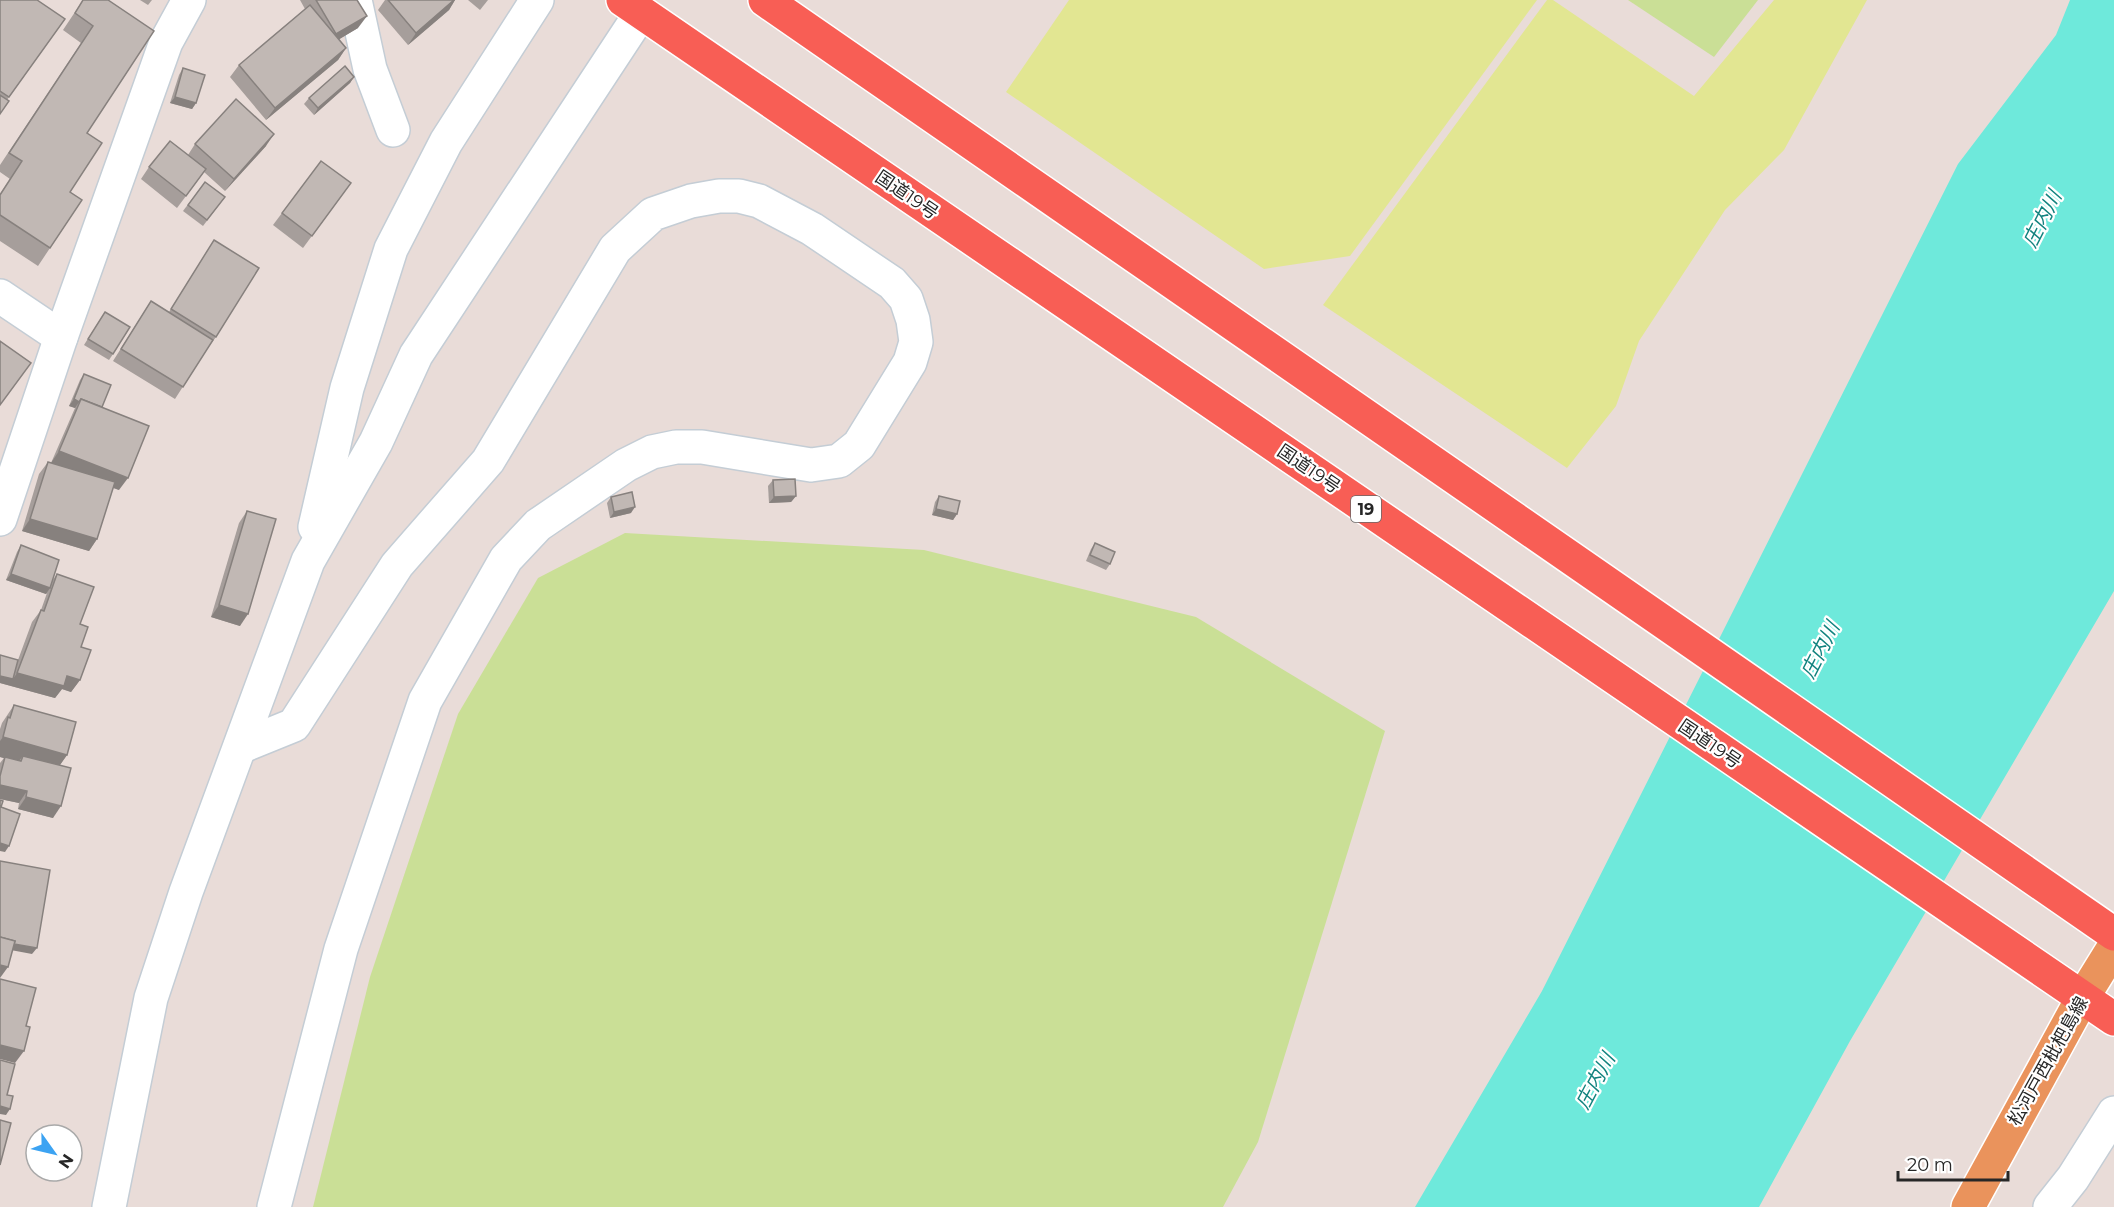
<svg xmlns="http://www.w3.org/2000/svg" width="2114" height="1207" font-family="Montserrat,'Noto Sans JP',sans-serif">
<rect width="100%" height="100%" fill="#e9dcd8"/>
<g fill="#cadf96">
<path d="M1628,0H1758L1714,57Z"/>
<path d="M625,533L924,550L1196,617L1385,731L1258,1142L1223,1207H313L370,977L458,714L538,578Z"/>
</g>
<g fill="#e2e692">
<path d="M1069,0H1537L1350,256L1264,269L1006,92Z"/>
<path d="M1547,0H1553L1694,96L1774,0H1867L1784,150L1725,210L1639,341L1616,406L1567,468L1323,305Z"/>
</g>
<path fill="#6ee9db" d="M2070,0H2114V591L1850,1041L1759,1207H1415L1542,991L1958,164L2056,35Z"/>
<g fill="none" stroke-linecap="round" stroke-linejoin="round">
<defs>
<g id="minor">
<path d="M355,0L370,69L393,130"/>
<path d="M0,296L61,337"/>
<path d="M0,519L61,337L166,42L189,0"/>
<path d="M315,527L347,388L391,249L446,142L537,0"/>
<path d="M240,747L294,725L397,565L488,461L615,249L653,214L691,201L719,196H739L759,201L812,229L892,283L906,299L913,320L916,342L910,362L859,445L839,461L811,465L702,447H676L652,452L626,465L538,525L506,559L425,701L341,949L274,1207"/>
<path d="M109,1207L151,998L186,892L308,561L376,442L416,355L641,13"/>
<path d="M2050,1207L2073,1178L2114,1113"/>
</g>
<path id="major" d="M1968,1207L2083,997L2114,947"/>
<g id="highway">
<path d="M623,0L2114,1019"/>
<path d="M765,0L2114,934"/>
</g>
</defs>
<use href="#minor" stroke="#c4cdd5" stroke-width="36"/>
<use href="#major" stroke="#fff" stroke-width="36"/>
<use href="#highway" stroke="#fff" stroke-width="36"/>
<use href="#minor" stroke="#fff" stroke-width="33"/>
<use href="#major" stroke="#ea935c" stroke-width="33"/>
<use href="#highway" stroke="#f85e55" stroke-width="33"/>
</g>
<g fill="#a69e9b">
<path d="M0,0L65,19L7,100L0,114Z"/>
<path d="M83,0H108L87,133L70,192L50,248L38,266L0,241V194L10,179L0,172V165L81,43L63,30Z"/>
<path d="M140,0H152L148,5Z"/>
<path d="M300,0H357L358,28L339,39L346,48L338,60L266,120L230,77L239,65L305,9Z"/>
<path d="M385,0H455L449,10L408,45L378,10Z"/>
<path d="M468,0H488L480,10Z"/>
<path d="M183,68L196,103L192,109L170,103L179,75Z"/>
<path d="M354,77L350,83L314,115L304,104L309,98Z"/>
<path d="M195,144L266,146L225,191L204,172L177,208L141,179L149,167L188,155Z"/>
<path d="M205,182L225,197L203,226L183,211Z"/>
<path d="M342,195L303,248L273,225L282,213Z"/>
<path d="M214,240L216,337L207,349L175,399L113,361L151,301L169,312Z"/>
<path d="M101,318L113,354L109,360L84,345Z"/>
<path d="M84,374L102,407L119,490L113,488L97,539L89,551L22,531L39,474L48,462L51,463L75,408L69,406L80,380Z"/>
<path d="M773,480L796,496L791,502L769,503L768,486Z"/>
<path d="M939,496L957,514L953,520L932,515L935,502Z"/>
<path d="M611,497L631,513L610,518L607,503Z"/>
<path d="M247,511L240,626L211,617L239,523Z"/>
<path d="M1095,543L1110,564L1106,570L1086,561L1091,549Z"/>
<path d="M21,545L52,581L57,574L80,624L81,647L80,680L71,692L62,689L55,698L0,683L18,660L32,622L41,610L47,593L46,594L6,580L17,552Z"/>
<path d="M14,705L67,755L60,765L53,818L18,809L19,803L0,799V763L4,758L0,757V729L2,723Z"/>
</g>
<g fill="#87817e">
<path d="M454,0H455L449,10L408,45L416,33Z"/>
<path d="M367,16L358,28L328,46L336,34Z"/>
<path d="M346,48L338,60L266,120L275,108Z"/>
<path d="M354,77L350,83L314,115L318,108Z"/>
<path d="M175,97L196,103L192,109L170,103Z"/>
<path d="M274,134L266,146L225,191L234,179Z"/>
<path d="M74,399L79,402L75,408L69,406Z"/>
<path d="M59,451L128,478L119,490L51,463Z"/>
<path d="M796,496L791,502L769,503L774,497Z"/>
<path d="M635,507L631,513L610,518L614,512Z"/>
<path d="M936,509L957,514L953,520L932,515Z"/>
<path d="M30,519L97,539L89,551L22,531Z"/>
<path d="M11,574L50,588L46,594L6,580Z"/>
<path d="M219,605L248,614L240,626L211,617Z"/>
<path d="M17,673L67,676L80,680L71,692L62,689L55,698L0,683V676L13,679Z"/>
<path d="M3,737L67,755L55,772L23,756L18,762L0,757V741Z"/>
<path d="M0,785L27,791L19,803L0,799Z"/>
<path d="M26,797L61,806L53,818L18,809Z"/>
<path d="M0,843L9,846L5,852L0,851Z"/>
<path d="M0,941L37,948L32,954L0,948Z"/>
<path d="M0,965L8,967L0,978Z"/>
<path d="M0,1045L24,1051L15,1063L0,1059Z"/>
<path d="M0,1106L10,1109L6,1115L0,1114Z"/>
</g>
<g fill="#c1b8b4" stroke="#87817e" stroke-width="1.5">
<path d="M0,0H37L65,19L9,97L0,91Z"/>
<path d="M83,0H108L154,31L87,133L102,143L70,192L82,200L50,248L0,215V195L22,161L9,153L93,26L75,13Z"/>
<path d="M316,0H357L367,16L336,34Z"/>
<path d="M388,0H454L416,33Z"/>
<path d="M310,5L346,48L275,108L239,65Z"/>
<path d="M345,66L354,77L318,108L309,98Z"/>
<path d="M183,68L205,75L196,103L175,97Z"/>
<path d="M0,95L9,101L0,114Z"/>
<path d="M236,99L274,134L234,179L195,144Z"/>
<path d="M170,141L206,169L186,196L149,167Z"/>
<path d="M321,161L351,183L312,236L282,213Z"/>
<path d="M205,182L225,197L207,220L188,205Z"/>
<path d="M214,240L259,268L216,337L171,309Z"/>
<path d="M151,301L213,340L183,387L121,349Z"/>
<path d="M105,312L130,327L113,354L88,339Z"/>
<path d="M0,341L31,363L0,405Z"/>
<path d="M84,374L111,385L102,407L81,399L79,402L74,399Z"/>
<path d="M81,399L149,426L128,478L59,451Z"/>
<path d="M48,462L115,482L97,539L30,519Z"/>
<path d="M795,479L796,496L774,497L773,480Z"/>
<path d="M632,492L635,507L614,512L611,497Z"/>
<path d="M939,496L960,501L957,514L936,509Z"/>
<path d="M247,511L276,519L248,614L219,605Z"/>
<path d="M1095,543L1115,552L1110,564L1090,555Z"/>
<path d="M21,545L59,560L50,588L11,574Z"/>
<path d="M57,574L94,587L80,624L88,627L81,647L91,650L80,680L67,676L64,686L17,673L41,610L44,611Z"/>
<path d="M0,655L18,660L13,679L0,676Z"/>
<path d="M14,705L76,722L67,755L3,737L8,717L10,718Z"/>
<path d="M23,756L71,768L61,806L26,797L27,791L0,785V776L5,757L21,761Z"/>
<path d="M0,800L3,801L1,807L20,814L9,846L0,843Z"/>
<path d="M0,861L50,870L37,948L14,944L15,941L0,937Z"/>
<path d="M0,937L15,941L8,967L0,965Z"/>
<path d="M0,979L36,988L26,1026L30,1027L24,1051L0,1045Z"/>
<path d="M0,1060L15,1064L7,1095L13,1096L10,1109L0,1106Z"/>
<path d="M0,1120L11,1123L0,1165Z"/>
</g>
<g text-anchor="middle" stroke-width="4.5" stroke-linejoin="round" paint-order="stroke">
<rect fill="#fff" stroke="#686868" stroke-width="1.5" x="1351" y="496" width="30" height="26" rx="4.5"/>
<g font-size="16" font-weight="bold" fill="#272727">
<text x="1366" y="515">19</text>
</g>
<g font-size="18" fill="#272727" stroke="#fff">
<text transform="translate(907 195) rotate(34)" y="6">国道19号</text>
<text transform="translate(1309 469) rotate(34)" y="6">国道19号</text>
<text transform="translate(1710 744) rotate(34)" y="6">国道19号</text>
<text transform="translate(2048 1061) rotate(-61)" y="6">松河戸西枇杷島線</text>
</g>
<g font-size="20" font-style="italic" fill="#12837f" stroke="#fff">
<text transform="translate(2042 219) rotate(-63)" y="7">庄内川</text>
<text transform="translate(1820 650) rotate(-63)" y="7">庄内川</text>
<text transform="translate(1595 1081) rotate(-62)" y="7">庄内川</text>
</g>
</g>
<g transform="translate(54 1153) rotate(124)"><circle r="28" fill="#ffffff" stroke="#a9a9a9" stroke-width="1.5"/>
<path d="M0-4.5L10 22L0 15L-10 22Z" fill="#3ca3f2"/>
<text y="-9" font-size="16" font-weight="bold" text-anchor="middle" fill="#272727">N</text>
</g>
<path d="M1898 1171v9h110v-9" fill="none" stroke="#272727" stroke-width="3"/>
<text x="1907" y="1171" font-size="18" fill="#272727" stroke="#ffffff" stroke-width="4.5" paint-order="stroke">20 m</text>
</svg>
